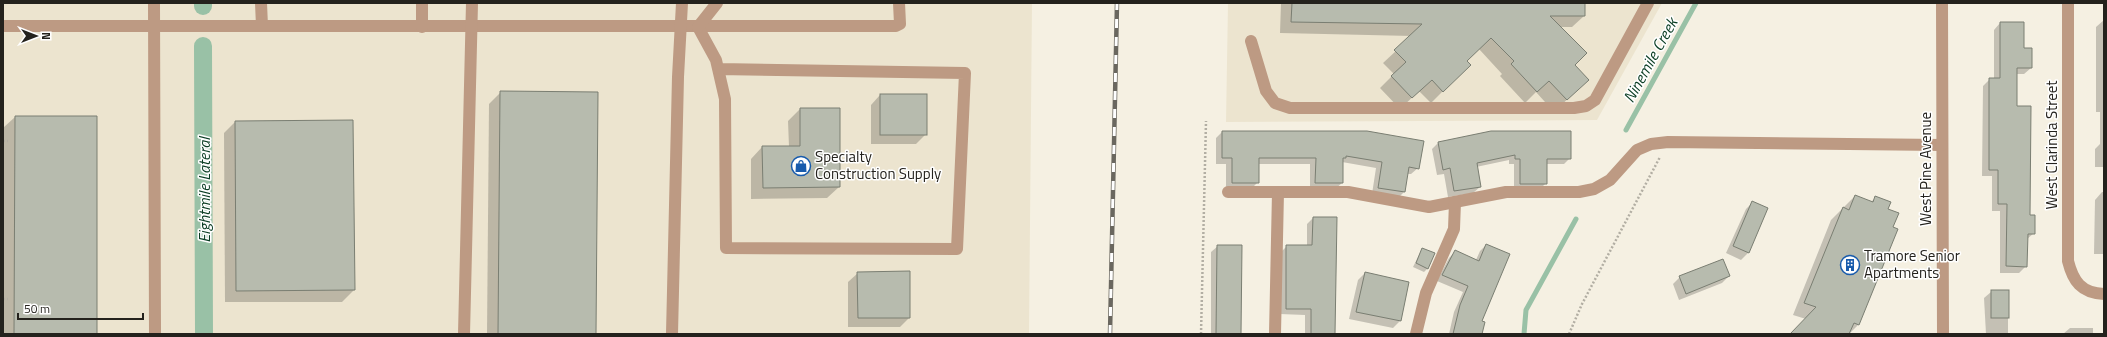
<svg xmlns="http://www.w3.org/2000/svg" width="2107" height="337" font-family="'Titillium Web',sans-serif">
<rect width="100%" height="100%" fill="#f5f0e2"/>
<g fill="#ece4cf">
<path d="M3,3H1032L1029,334H3Z"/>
<path d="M1228,3H1662L1597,120L1226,122Z"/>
</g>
<g fill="#0003">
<path d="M1281,3H1584V16L1572,27H1560L1574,65L1576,91L1554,112L1536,92L1525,103L1500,76L1502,74L1479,49L1466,62L1469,65L1431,103L1419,91L1400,109L1380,88L1394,74L1383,63L1412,36L1280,33Z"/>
<path d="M2104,20V167H2095V149L2100,144V112H2096V27Z"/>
<path d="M2000,23L2023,49L2031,68L2024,74H2016V107L2029,216L2034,233L2026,240V266L2019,273H2000V211H1992V176H1982L1983,86L1990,79H1994V30Z"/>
<path d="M501,92L595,334H487L489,104Z"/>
<path d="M880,95L926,134L916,144H871V105Z"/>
<path d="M800,109L839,187L827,198L751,199V159L762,147H789L788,121Z"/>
<path d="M15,117L96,334H3V128Z"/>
<path d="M235,122L354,290L342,302H225L224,133Z"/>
<path d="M1222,132H1367L1418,168L1411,174H1407L1404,192L1398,198L1372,194L1376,168L1342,162V183L1335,189H1310V164H1258V182L1252,188H1226V164H1216V138Z"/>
<path d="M1491,132L1570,158L1564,164H1546V183L1540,189H1514V164H1509V160L1476,167L1480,187L1473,193L1448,197L1444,174L1437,175L1432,149L1438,143Z"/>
<path d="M2102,192H2104V254H2094L2095,200Z"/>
<path d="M1855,196L1870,203L1876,197L1858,325L1849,334H1791L1806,319L1793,315L1831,220Z"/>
<path d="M1753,202L1767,209L1748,253L1741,260L1726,253L1746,209Z"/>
<path d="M1313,218L1334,334H1305V315L1280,314L1281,252L1287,246H1307V224Z"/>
<path d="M1486,245L1481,334H1449L1454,312L1463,292L1437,281L1449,258L1456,251L1476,260L1480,251Z"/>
<path d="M1218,246L1240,333L1265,334H1211V252Z"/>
<path d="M1422,249L1428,268L1424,272L1413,267Z"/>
<path d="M858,273L909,318L900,327H848V282Z"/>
<path d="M1365,273L1407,283L1400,321L1393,328L1349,319L1358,280Z"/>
<path d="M1729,276L1722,283L1679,300L1673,284L1680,277Z"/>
<path d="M1991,292H2008V334H1986L1984,298Z"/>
<path d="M2070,328H2093V334H2063Z"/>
</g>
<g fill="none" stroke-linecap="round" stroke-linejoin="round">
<g stroke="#99c1a6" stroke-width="5">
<path d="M1626,130L1696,3"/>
<path d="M1524,334L1526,310L1576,219"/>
</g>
<g stroke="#99c1a6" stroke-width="18">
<path d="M203,3V6"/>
<path d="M203,46L204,334"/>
</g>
</g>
<g fill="#b7bbae" stroke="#7a7e72">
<path d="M1292,3H1585V16H1550L1587,53L1575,65L1589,80L1567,100L1549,81L1537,92L1511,64L1514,61L1491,38L1467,61L1471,65L1443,92L1432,80L1412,98L1391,76L1406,62L1394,50L1422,24L1291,22Z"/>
<path d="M2000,22H2024V48H2032V68H2017V106H2031L2030,215H2035V234H2028L2027,267L2006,266L2007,204H1998V170H1989V78H2000Z"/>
<path d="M500,91L598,92L596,334H498Z"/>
<rect x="880" y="94" width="47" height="41"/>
<path d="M800,108H840V187L763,188L762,146H800Z"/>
<path d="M15,116H97V334H14Z"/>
<path d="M353,120L355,290L236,291L235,121Z"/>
<path d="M1222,131H1367L1424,141L1419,169L1409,167L1405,192L1378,188L1382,162L1346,156V158H1343V183H1315L1316,158H1259V183H1232V158H1222Z"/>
<path d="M1491,131H1571V159H1547V184H1520V159H1515V155L1477,163L1481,187L1454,191L1450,168L1443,170L1438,142Z"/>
<path d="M1855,195L1873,202L1875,196L1891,202L1888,209L1899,213L1893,227L1898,229L1859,325L1854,323L1849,334H1790L1816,307L1804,303L1843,207L1849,210Z"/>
<path d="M1752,201L1768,208L1749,253L1733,246Z"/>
<path d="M1313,217H1337L1335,334H1311V309H1286V245H1312Z"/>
<path d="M1486,244L1510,254L1482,321L1485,322L1482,334H1453L1460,305L1468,286L1442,275L1455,250L1479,261Z"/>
<path d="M1217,245H1242L1241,334H1216Z"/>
<path d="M1422,248L1435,253L1428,269L1416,263Z"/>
<path d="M1723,259L1730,276L1686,294L1679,276Z"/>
<path d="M910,271V318H858L857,272Z"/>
<path d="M1365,272L1409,282L1401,321L1356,312Z"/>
<rect x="1991" y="290" width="18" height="28"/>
</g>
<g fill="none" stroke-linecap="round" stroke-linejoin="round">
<g stroke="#b2aea3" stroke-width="2.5" stroke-dasharray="2 2" stroke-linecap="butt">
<path d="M3,141H8"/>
<path d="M3,299H8"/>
<path d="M1201,334L1206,121"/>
<path d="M1569,334L1582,304L1660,157"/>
</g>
<g stroke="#bd9a83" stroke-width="12">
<path d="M154,3L155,334"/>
<path d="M261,3L262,26"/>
<path d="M1942,3L1943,334"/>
<path d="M2068,3V261C2073,281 2081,293 2104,294"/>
<path d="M3,26H896L900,24L899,3"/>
<path d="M422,27V3"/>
<path d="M698,27L716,60L725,99L726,248L957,249L965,73L718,69"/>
<path d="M698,27L717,3"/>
<path d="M1251,41L1266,91L1275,103L1290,108H1574L1586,106L1595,100L1648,3"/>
<path d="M1228,192H1348L1429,207L1506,192H1579L1594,189L1610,180L1637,150L1651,144L1668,142L1942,145"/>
<path d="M464,334L472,3"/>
<path d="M672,334L678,77L682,3"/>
<path d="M1275,334L1278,192"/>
<path d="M1416,334L1426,293L1454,229L1455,202"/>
</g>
<defs>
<path id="rail" d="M1110,334L1117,3"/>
</defs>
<use href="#rail" stroke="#6a675f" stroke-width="4.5"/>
<use href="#rail" stroke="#fff" stroke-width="3" stroke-dasharray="9" stroke-linecap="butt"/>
</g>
<defs>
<symbol id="shop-ring" viewBox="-11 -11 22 22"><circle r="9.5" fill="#fff" stroke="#185bac" stroke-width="1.5"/><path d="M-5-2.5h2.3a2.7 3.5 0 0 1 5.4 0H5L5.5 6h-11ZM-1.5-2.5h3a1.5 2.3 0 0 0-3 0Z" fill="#185bac"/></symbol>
<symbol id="building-ring" viewBox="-11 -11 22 22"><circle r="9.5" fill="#fff" stroke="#185bac" stroke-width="1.5"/><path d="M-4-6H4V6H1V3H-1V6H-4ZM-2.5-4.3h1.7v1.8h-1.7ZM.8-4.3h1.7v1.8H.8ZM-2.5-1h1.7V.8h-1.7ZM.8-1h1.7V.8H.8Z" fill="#185bac"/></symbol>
</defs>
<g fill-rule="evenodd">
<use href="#shop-ring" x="790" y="155" width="22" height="22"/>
<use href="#building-ring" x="1839" y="254" width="22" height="22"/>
</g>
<g text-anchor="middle" stroke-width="3" stroke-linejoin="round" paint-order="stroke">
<g font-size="15" fill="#24221d" stroke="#fff">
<text transform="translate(2052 145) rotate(-90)" y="5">West Clarinda Street</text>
<text transform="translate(1926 169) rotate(-90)" y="5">West Pine Avenue</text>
</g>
<g font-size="15" fill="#24221d" stroke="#fff" text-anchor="start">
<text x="815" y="162">Specialty<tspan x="815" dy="17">Construction Supply</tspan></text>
<text x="1864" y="261">Tramore Senior<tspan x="1864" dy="17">Apartments</tspan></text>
</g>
<g font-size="16" font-style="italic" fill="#093c22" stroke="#fff">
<text transform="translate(1650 60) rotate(-61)" y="6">Ninemile Creek</text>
<text transform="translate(204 190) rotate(-90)" y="6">Eightmile Lateral</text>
</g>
</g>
<rect width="2107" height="337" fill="none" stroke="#24221d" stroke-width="8"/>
<g transform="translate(36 36) rotate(90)" stroke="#ffffff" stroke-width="3" paint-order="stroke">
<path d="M0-3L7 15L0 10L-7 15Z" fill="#24221d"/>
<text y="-6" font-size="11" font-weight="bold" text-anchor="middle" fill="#24221d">N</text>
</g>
<path d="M18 313v6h125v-6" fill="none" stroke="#24221d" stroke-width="2"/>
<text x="24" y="313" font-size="12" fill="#24221d" stroke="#ffffff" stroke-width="3" paint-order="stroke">50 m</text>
</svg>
